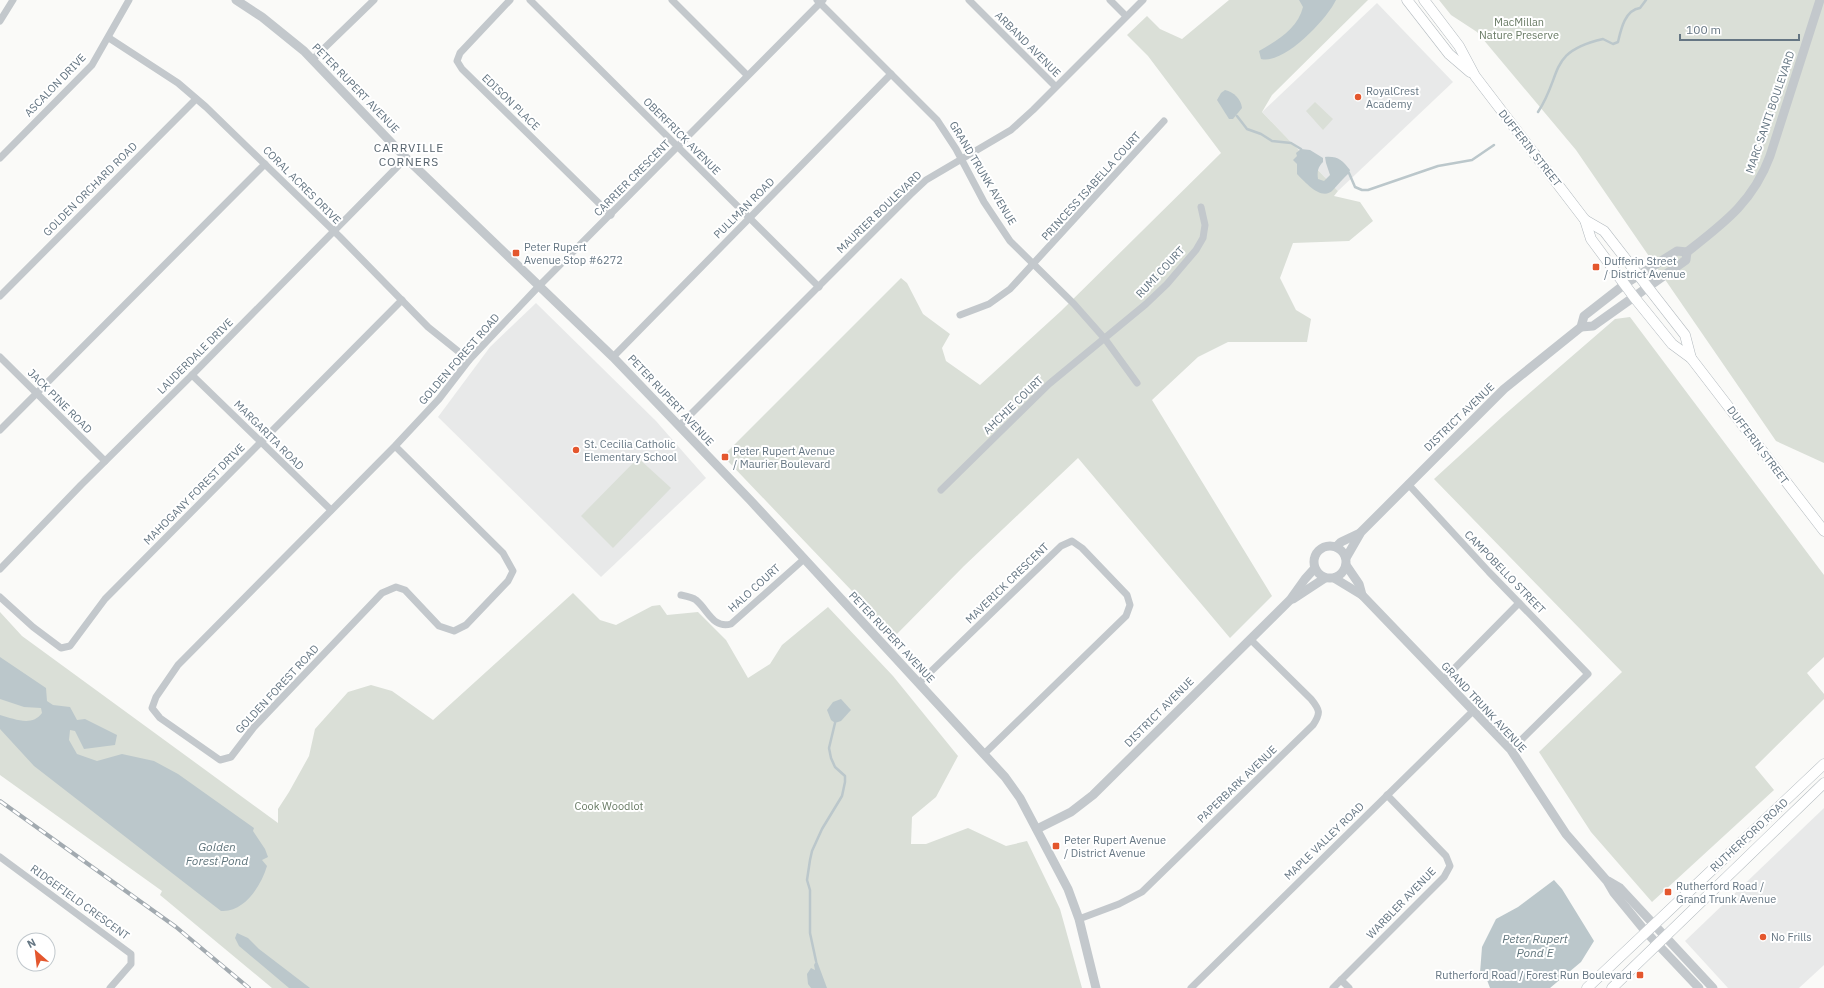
<svg xmlns="http://www.w3.org/2000/svg" width="1824" height="988" font-family="'IBM Plex Sans',sans-serif">
<rect width="100%" height="100%" fill="#fafaf8"/>
<g fill="#e8e9e9">
<path d="M1377,3L1453,82L1338,191L1262,112Z"/>
<path d="M536,303L656,421L706,478L601,577L438,417L490,347Z"/>
<path d="M1824,808V965L1799,988H1728L1685,941Z"/>
</g>
<g fill="#dadfd7">
<path d="M1229,0H1368L1272,95L1262,112L1338,191L1334,196L1360,202L1373,221L1349,241L1293,243L1280,278L1296,310L1311,319L1307,342H1228L1198,357L1152,400L1272,596L1230,638L1078,458L964,566L895,636L723,456L901,278L907,283L923,314L950,334L942,348L946,361L980,385L1061,311L1221,153L1148,56L1127,35L1147,16L1160,29L1182,39Z"/>
<path d="M1439,0H1824V463L1776,441L1576,150L1477,32L1451,15Z"/>
<path d="M1315,102L1333,119L1323,130L1306,111Z"/>
<path d="M1630,317L1824,575V657L1807,673L1824,694V699L1755,767L1774,790L1652,902L1591,832L1539,752L1622,672L1434,479L1503,416L1615,319Z"/>
<path d="M638,458L671,488L613,548L581,516Z"/>
<path d="M573,593L600,620L616,625L652,606L660,605L667,615L698,612L726,640L748,678L770,664L782,645L828,607L893,676L958,756L936,797L912,817L911,844H926L968,828L1006,846L1027,841L1060,909L1082,988H272L160,895L162,891L0,775V612L22,636L278,823V809L289,792L309,756L315,729L348,692L371,685L392,691L433,720Z"/>
</g>
<g fill="#bbc7cb">
<path d="M1299,0H1336C1327,19 1284,65 1261,59L1259,51C1277,41 1298,28 1303,7Z"/>
<path d="M1225,90C1234,92 1241,99 1242,108L1233,119H1229L1217,100L1221,93Z"/>
<path d="M1301,149L1310,150L1323,158V162C1318,167 1317,171 1318,179L1324,181L1330,175L1326,163L1325,157C1338,156 1342,160 1350,170L1349,173C1343,179 1338,184 1333,190C1322,202 1305,182 1297,174V164L1293,160L1297,156L1296,153Z"/>
<path d="M0,657L46,688L47,701L53,705L70,707L77,720L85,719L117,735L115,745L84,749L75,731L70,730L69,740L77,754L97,761L122,754L154,761L178,774L254,828L253,831L265,849L268,857L262,860L267,866C261,886 244,913 221,911L34,766L0,729V715C15,719 32,727 42,713L41,708L24,707L0,699Z"/>
<path d="M841,699L851,710L841,721L835,723L831,720L827,710L833,702Z"/>
<path d="M1554,880L1562,889L1594,941L1581,962L1550,988H1490L1487,980L1480,973L1482,947L1496,919L1518,907Z"/>
<path d="M237,933L248,938L259,949L310,988H289L239,946L235,938Z"/>
<path d="M816,961H817L827,988H811L808,984L807,974L811,968L815,970L814,965Z"/>
</g>
<g fill="none" stroke-linecap="round" stroke-linejoin="round">
<g stroke="#bbc7cb" stroke-width="2.5">
<path d="M1538,112C1563,74 1547,52 1603,39L1613,44L1618,42C1621,29 1625,10 1640,8L1646,0"/>
<path d="M1237,116L1247,129L1261,134L1272,141L1291,143L1301,149"/>
<path d="M1349,173L1355,187L1362,190H1368L1438,166L1472,160L1494,145"/>
<path d="M816,961L810,933V890L807,880L810,860L812,851L822,829L842,796L845,782V776L835,767L831,758L829,748L835,723"/>
</g>
<defs>
<g id="secondary">
<path d="M1407,0L1449,54L1470,72"/>
<path d="M1424,0L1459,46L1475,76L1585,220L1591,239L1634,297L1672,344L1691,358L1824,531"/>
<path d="M1585,220L1604,231L1685,335L1691,358"/>
<path d="M1587,988L1824,764"/>
<path d="M1612,988L1824,783"/>
</g>
</defs>
<use href="#secondary" stroke="#b3babf" stroke-width="11"/>
<g stroke="#c3c8cc" stroke-width="7">
<path d="M510,0L460,53L457,61L462,69L611,215"/>
<path d="M530,0L819,287"/>
<path d="M672,0L747,75"/>
<path d="M817,0L937,120L956,149L984,202L1010,241L1074,304L1105,339L1137,383"/>
<path d="M969,0L1055,86"/>
<path d="M1110,0L1126,16"/>
<path d="M0,21L13,0"/>
<path d="M109,38L178,83L206,107L340,237L428,327L469,360"/>
<path d="M312,60L374,0"/>
<path d="M0,158L92,65L129,0"/>
<path d="M0,296L196,99"/>
<path d="M960,315L989,304L1010,289L1164,121"/>
<path d="M0,357L105,461"/>
<path d="M613,357L891,74"/>
<path d="M192,375L331,510"/>
<path d="M679,426L910,195L926,180L1011,130L1033,110L1143,0"/>
<path d="M0,430L265,164"/>
<path d="M395,446L503,553L513,571L508,581L466,625L454,631L439,626L405,590L396,587L382,593L254,727L231,757L220,760L160,718L152,708L156,697L178,665L395,446L439,399L469,360L539,286L823,0"/>
<path d="M1408,484L1489,572L1588,674L1511,750"/>
<path d="M941,490L1049,384L1146,304L1167,284L1196,250L1203,238L1205,225L1201,207"/>
<path d="M0,569L81,485L192,375L406,158"/>
<path d="M681,595C686,596 692,597 696,600C708,610 713,629 731,624L803,560"/>
<path d="M0,597L33,627L61,648L70,646L105,599L402,300"/>
<path d="M1443,680L1519,603"/>
<path d="M919,683L1061,546L1072,541L1082,548L1127,595L1130,605L1126,616L984,754"/>
<path d="M0,857L131,954V964L110,988"/>
<path d="M1079,919L1119,904L1142,892L1313,725C1321,713 1320,710 1311,699L1250,639"/>
<path d="M1341,980L1349,988"/>
<path d="M1191,988L1473,711"/>
<path d="M1333,988L1444,877L1450,866L1446,856L1387,795"/>
</g>
<g stroke="#c3c8cc" stroke-width="9">
<path d="M236,0L262,17L304,51L406,158L613,357L751,501L1005,777L1020,798L1068,889L1079,919L1096,988"/>
<path d="M1581,327L1584,316L1625,284L1677,251L1687,252C1724,223 1753,202 1770,156L1820,0"/>
<circle cx="1330" cy="562" r="16"/>
<path d="M1336,547L1341,542L1360,533"/>
<path d="M1346,558L1361,532L1504,389L1581,327L1593,326L1686,260L1687,252"/>
<path d="M1346,565L1359,584L1362,595"/>
<path d="M1334,578L1362,595L1511,750L1566,834L1607,881L1614,893L1646,932L1699,988"/>
<path d="M1293,599L1325,578"/>
<path d="M1037,829L1071,812L1093,795L1290,600L1305,579L1314,569"/>
<path d="M1608,881L1620,888L1713,988"/>
</g>
<use href="#secondary" stroke="#fff" stroke-width="10"/>
<defs>
<path id="rail" d="M0,801L176,927L249,988"/>
</defs>
<use href="#rail" stroke="#a2aab0" stroke-width="4"/>
<use href="#rail" stroke="#fff" stroke-width="2.5" stroke-dasharray="8" stroke-linecap="butt"/>
</g>
<g fill="#e4572e" stroke="#fff" stroke-width="1.5">
<circle cx="1358" cy="97" r="4"/>
<rect x="512" y="249" width="8" height="8" rx="2"/>
<rect x="1592" y="263" width="8" height="8" rx="2"/>
<circle cx="576" cy="450" r="4"/>
<rect x="721" y="453" width="8" height="8" rx="2"/>
<rect x="1052" y="842" width="8" height="8" rx="2"/>
<rect x="1664" y="888" width="8" height="8" rx="2"/>
<circle cx="1763" cy="937" r="4"/>
<rect x="1636" y="971" width="8" height="8" rx="2"/>
</g>
<g text-anchor="middle" stroke-width="4" stroke-linejoin="round" paint-order="stroke">
<g font-size="11" fill="#687a64" stroke="#fff">
<text x="1519" y="26">MacMillan<tspan x="1519" dy="13">Nature Preserve</tspan></text>
<text x="609" y="810">Cook Woodlot</text>
</g>
<g font-size="11" fill="#657683" stroke="#fff">
<text transform="translate(1028 44) rotate(45)" y="4">ARBAND AVENUE</text>
<text transform="translate(55 85) rotate(-46)" y="4">ASCALON DRIVE</text>
<text transform="translate(356 88) rotate(46)" y="4">PETER RUPERT AVENUE</text>
<text transform="translate(511 102) rotate(44)" y="4">EDISON PLACE</text>
<text transform="translate(1770 112) rotate(-71)" y="4">MARC SANTI BOULEVARD</text>
<text transform="translate(682 136) rotate(45)" y="4">OBERFRICK AVENUE</text>
<text transform="translate(1530 148) rotate(52)" y="4">DUFFERIN STREET</text>
<text transform="translate(983 173) rotate(59)" y="4">GRAND TRUNK AVENUE</text>
<text transform="translate(632 178) rotate(-45)" y="4">CARRIER CRESCENT</text>
<text transform="translate(302 185) rotate(45)" y="4">CORAL ACRES DRIVE</text>
<text transform="translate(1091 186) rotate(-48)" y="4">PRINCESS ISABELLA COURT</text>
<text transform="translate(90 189) rotate(-45)" y="4">GOLDEN ORCHARD ROAD</text>
<text transform="translate(744 208) rotate(-45)" y="4">PULLMAN ROAD</text>
<text transform="translate(879 212) rotate(-44)" y="4">MAURIER BOULEVARD</text>
<text transform="translate(1160 272) rotate(-47)" y="4">RUMI COURT</text>
<text transform="translate(195 356) rotate(-45)" y="4">LAUDERDALE DRIVE</text>
<text transform="translate(459 359) rotate(-49)" y="4">GOLDEN FOREST ROAD</text>
<text transform="translate(671 400) rotate(47)" y="4">PETER RUPERT AVENUE</text>
<text transform="translate(60 401) rotate(45)" y="4">JACK PINE ROAD</text>
<text transform="translate(1013 405) rotate(-44)" y="4">AHCHIE COURT</text>
<text transform="translate(1459 417) rotate(-44)" y="4">DISTRICT AVENUE</text>
<text transform="translate(269 435) rotate(45)" y="4">MARGARITA ROAD</text>
<text transform="translate(1758 445) rotate(53)" y="4">DUFFERIN STREET</text>
<text transform="translate(194 494) rotate(-45)" y="4">MAHOGANY FOREST DRIVE</text>
<text transform="translate(1505 572) rotate(46)" y="4">CAMPOBELLO STREET</text>
<text transform="translate(1007 583) rotate(-44)" y="4">MAVERICK CRESCENT</text>
<text transform="translate(754 588) rotate(-42)" y="4">HALO COURT</text>
<text transform="translate(892 637) rotate(47)" y="4">PETER RUPERT AVENUE</text>
<text transform="translate(277 689) rotate(-47)" y="4">GOLDEN FOREST ROAD</text>
<text transform="translate(1484 707) rotate(47)" y="4">GRAND TRUNK AVENUE</text>
<text transform="translate(1159 712) rotate(-45)" y="4">DISTRICT AVENUE</text>
<text transform="translate(1237 784) rotate(-44)" y="4">PAPERBARK AVENUE</text>
<text transform="translate(1749 835) rotate(-43)" y="4">RUTHERFORD ROAD</text>
<text transform="translate(1324 841) rotate(-44)" y="4">MAPLE VALLEY ROAD</text>
<text transform="translate(80 902) rotate(36)" y="4">RIDGEFIELD CRESCENT</text>
<text transform="translate(1401 903) rotate(-46)" y="4">WARBLER AVENUE</text>
</g>
<g font-size="11" fill="#657683" stroke="#fff" text-anchor="start">
<text x="1366" y="95">RoyalCrest<tspan x="1366" dy="13">Academy</tspan></text>
<text x="524" y="251">Peter Rupert<tspan x="524" dy="13">Avenue Stop #6272</tspan></text>
<text x="1604" y="265">Dufferin Street<tspan x="1604" dy="13">/ District Avenue</tspan></text>
<text x="584" y="448">St. Cecilia Catholic<tspan x="584" dy="13">Elementary School</tspan></text>
<text x="733" y="455">Peter Rupert Avenue<tspan x="733" dy="13">/ Maurier Boulevard</tspan></text>
<text x="1064" y="844">Peter Rupert Avenue<tspan x="1064" dy="13">/ District Avenue</tspan></text>
<text x="1676" y="890">Rutherford Road /<tspan x="1676" dy="13">Grand Trunk Avenue</tspan></text>
<text x="1771" y="941">No Frills</text>
<text x="1632" y="979" text-anchor="end">Rutherford Road / Forest Run Boulevard</text>
</g>
<g font-size="12" letter-spacing="1" fill="#57646e" stroke="#fff">
<text x="409" y="152">CARRVILLE<tspan x="409" dy="14">CORNERS</tspan></text>
</g>
<g font-size="12" font-style="italic" fill="#60757c" stroke="#fff">
<text x="217" y="851">Golden<tspan x="217" dy="14">Forest Pond</tspan></text>
<text x="1535" y="943">Peter Rupert<tspan x="1535" dy="14">Pond E</tspan></text>
</g>
</g>
<g transform="translate(36 952) rotate(332)"><circle r="19" fill="#ffffff" stroke="#c1c8cd"/>
<path d="M0-3L7 15L0 10L-7 15Z" fill="#e4572e"/>
<text y="-6" font-size="11" font-weight="bold" text-anchor="middle" fill="#657683">N</text>
</g>
<path d="M1680 34v6h119v-6" fill="none" stroke="#657683" stroke-width="2"/>
<text x="1686" y="34" font-size="12" fill="#657683" stroke="#ffffff" stroke-width="3" paint-order="stroke">100 m</text>
</svg>
